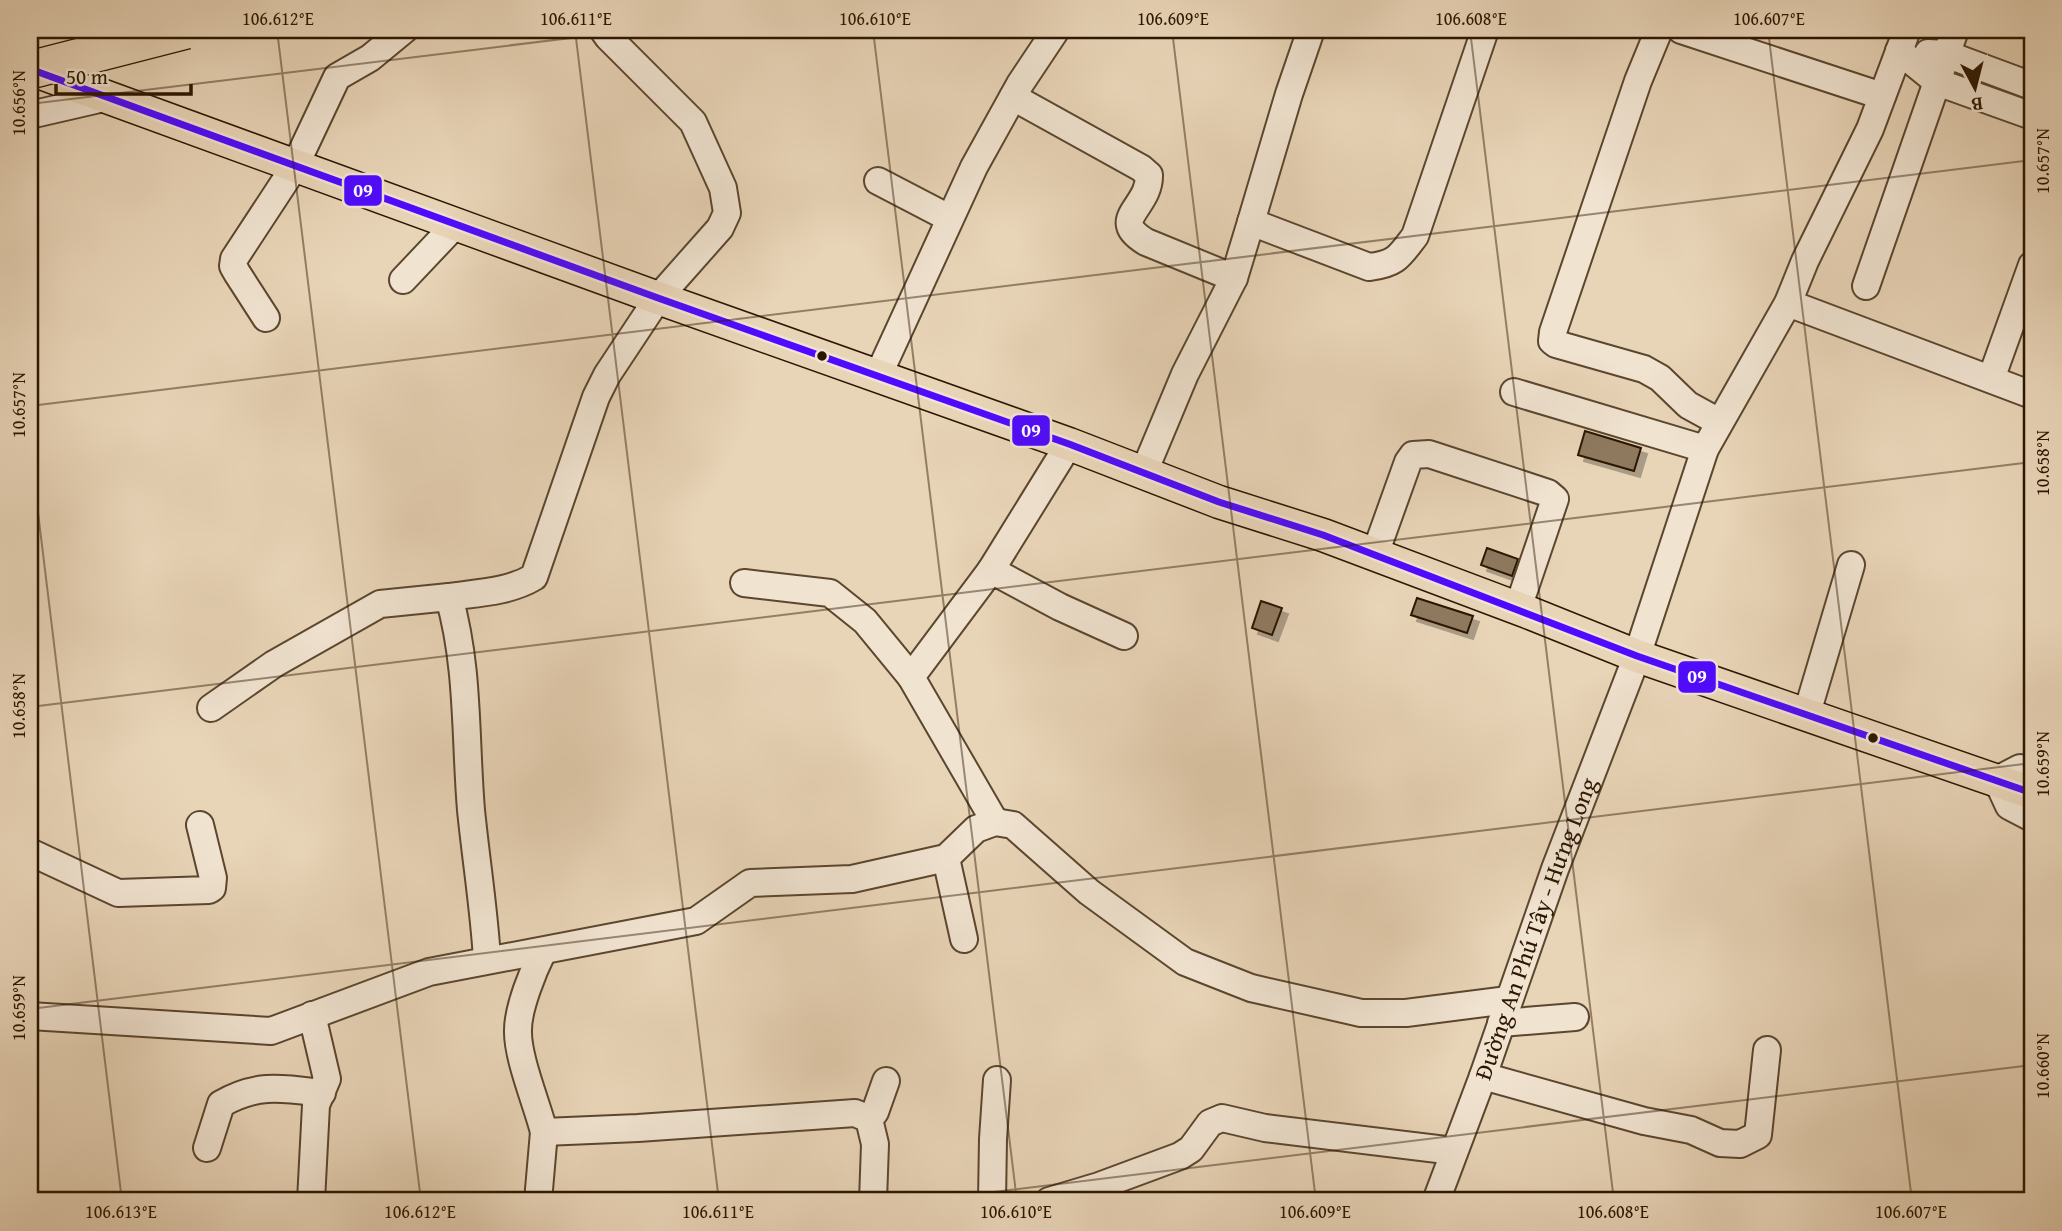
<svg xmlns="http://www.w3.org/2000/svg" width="2062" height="1231" font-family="'Gentium Book Plus',serif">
<defs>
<filter id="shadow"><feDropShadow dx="6" dy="6" stdDeviation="0" flood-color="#0004"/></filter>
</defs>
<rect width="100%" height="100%" fill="#e8d4b7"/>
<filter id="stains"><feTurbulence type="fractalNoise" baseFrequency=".00286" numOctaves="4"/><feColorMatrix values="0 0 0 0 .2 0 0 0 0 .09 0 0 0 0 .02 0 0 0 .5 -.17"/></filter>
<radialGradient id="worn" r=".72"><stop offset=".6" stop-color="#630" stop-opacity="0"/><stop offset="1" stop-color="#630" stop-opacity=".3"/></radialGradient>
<g fill="#8e795f" stroke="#2c1600" stroke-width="2" filter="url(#shadow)">
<path d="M1585,431L1641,448L1634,471L1578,455Z"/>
<path d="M1487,548L1518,559L1512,576L1481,565Z"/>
<path d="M1417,598L1473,616L1467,633L1411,615Z"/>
<path d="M1261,601L1282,608L1272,635L1252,628Z"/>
</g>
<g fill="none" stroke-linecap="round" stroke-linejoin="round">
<defs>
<g id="minor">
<path d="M1311,30L1289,94L1251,222L1369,267C1396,264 1399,257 1415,236L1485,30"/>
<path d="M1659,30L1638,81L1553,332L1552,341L1556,344L1644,369L1660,378L1688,405L1719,422"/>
<path d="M1681,30L1882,96"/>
<path d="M1899,51L1937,82L2032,116"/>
<path d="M1928,53L1946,54L2032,86"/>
<path d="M1013,97L1141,168L1149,175C1150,208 1107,219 1146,242L1234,278"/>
<path d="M30,115L108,97"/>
<path d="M878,181L949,218"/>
<path d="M403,280L456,224"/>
<path d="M1866,286L1955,30"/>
<path d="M1788,303L2032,395"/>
<path d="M266,318L237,273L233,266L234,259L295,166L337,77L370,58L404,30"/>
<path d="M878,376L974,167L1020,84L1056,30"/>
<path d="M1991,379L2032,265"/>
<path d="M1514,392L1705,449"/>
<path d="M1144,472L1185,374L1234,278L1251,222"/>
<path d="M1375,554L1408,462L1413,455L1429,454L1548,493L1555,499L1518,608"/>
<path d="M991,570L1060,607L1124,636"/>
<path d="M744,583L830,593L865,621L911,677"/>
<path d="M449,597C477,593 509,592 534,577L596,397L607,375L658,298L720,228L727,213L723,188L693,122L608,37L603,30"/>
<path d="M211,708L274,664L380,604L449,597C469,667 465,738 471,810C476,860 484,909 487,959"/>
<path d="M1807,713L1851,565"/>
<path d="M2032,772L2020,768L1997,780L2009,806L2032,818"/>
<path d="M995,822L911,677L991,570L1069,444"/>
<path d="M30,852L118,893L209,890L212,888L213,878L200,825"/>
<path d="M946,858L964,939"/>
<path d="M543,951C533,971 518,1008 518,1030C517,1057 537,1104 544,1132L638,1128L855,1113L869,1119L875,1144L873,1201"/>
<path d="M30,1016L271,1031L429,972L696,921L750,883L852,879L946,858L976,829L995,822L1013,825L1089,892L1185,962L1251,988L1361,1013H1406L1508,1000"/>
<path d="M1501,1023L1575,1017"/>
<path d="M1483,1076L1644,1121L1691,1130L1720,1143L1740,1144L1758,1135L1767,1050"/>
<path d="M869,1119L875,1112L886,1081"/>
<path d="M207,1148L221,1104C257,1083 282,1088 322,1093"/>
<path d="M311,1201L316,1105L327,1079L312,1015"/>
<path d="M538,1201L544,1132"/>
<path d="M992,1201L993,1139L997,1080"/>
<path d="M1049,1201L1099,1186L1180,1156L1191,1149L1210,1123L1222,1118L1265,1128L1454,1151"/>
<path id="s1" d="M1436,1201L1483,1076L1555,869L1637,656L1705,449L1788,303L1805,261L1870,129L1907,30"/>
</g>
<path id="major" d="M30,69L658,298L1069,444L1219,502L1323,535L1525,611L1637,656L2032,793"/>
</defs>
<use href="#minor" stroke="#5b462e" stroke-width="30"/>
<use href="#major" stroke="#2c1600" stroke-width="35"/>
<use href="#minor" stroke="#f0e3d0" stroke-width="26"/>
<use href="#major" stroke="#e8d4b7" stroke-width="32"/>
<defs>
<path id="highway-bridge" d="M30,70L186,30"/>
</defs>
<use href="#highway-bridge" stroke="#2c1600" stroke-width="40" stroke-linecap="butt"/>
<use href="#highway-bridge" stroke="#e8d4b7" stroke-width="37"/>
<defs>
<path id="bus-1" d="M30,69L658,298L1069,444L1219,502L1323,535L1637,656L2032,793"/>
</defs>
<use href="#bus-1" stroke="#f0e3d0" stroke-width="12"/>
<use href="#bus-1" stroke="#4f0aff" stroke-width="7"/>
</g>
<path fill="none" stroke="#2c1600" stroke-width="2" stroke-opacity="0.45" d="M277,30L421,1201M575,30L719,1201M873,30L1017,1201M1172,30L1316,1201M1470,30L1614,1201M1768,30L1912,1201M30,104L636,30M30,406L2032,160M30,447L122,1201M30,707L2032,462M30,1009L2032,763M920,1201L2032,1065"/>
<g fill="#2c1600" stroke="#f0e3d0" stroke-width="2.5">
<circle cx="822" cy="356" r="6"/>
<circle cx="1873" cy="738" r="6"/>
</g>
<g text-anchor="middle" stroke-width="5" stroke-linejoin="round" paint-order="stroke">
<g font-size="24" fill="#2c1600" stroke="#f0e3d0">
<text dy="8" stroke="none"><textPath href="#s1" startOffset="290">Đường An Phú Tây - Hưng Long</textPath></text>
</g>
</g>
<g stroke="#f0e3d0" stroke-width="2.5">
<rect x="343" y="174" width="40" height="33" rx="7" fill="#4f0aff"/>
<rect x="1011" y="414" width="40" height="33" rx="7" fill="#4f0aff"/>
<rect x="1677" y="660" width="40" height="34" rx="7" fill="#4f0aff"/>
</g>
<g font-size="19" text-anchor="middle" font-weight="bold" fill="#fff">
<text x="363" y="197">09</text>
<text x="1031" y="437">09</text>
<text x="1697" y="683">09</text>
</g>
<rect width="2062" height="1231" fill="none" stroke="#e8d4b7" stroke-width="77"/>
<g transform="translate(1975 88) rotate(173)" stroke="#f0e3d0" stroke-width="5" paint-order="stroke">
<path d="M0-5L12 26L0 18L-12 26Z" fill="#2c1600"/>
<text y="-10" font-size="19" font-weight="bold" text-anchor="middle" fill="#2c1600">B</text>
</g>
<path d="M56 84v10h135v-10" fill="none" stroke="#2c1600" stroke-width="3.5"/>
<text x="66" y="84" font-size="21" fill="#2c1600" stroke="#f0e3d0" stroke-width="5" paint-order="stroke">50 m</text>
<rect x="38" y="38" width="1986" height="1154" fill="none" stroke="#2c1600" stroke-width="2.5"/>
<g font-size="18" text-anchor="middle" fill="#2c1600">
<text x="278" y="25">106.612°E</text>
<text x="576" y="25">106.611°E</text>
<text x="875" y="25">106.610°E</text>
<text x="1173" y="25">106.609°E</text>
<text x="1471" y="25">106.608°E</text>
<text x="1769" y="25">106.607°E</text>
<text transform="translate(19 103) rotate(-90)" y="6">10.656°N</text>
<text transform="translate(2043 161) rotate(-90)" y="6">10.657°N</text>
<text transform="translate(19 405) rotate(-90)" y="6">10.657°N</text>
<text transform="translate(2043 463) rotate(-90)" y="6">10.658°N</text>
<text transform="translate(19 706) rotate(-90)" y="6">10.658°N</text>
<text transform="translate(2043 764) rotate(-90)" y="6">10.659°N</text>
<text transform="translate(19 1008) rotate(-90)" y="6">10.659°N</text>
<text transform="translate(2043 1066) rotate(-90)" y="6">10.660°N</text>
<text x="121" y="1218">106.613°E</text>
<text x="420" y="1218">106.612°E</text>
<text x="718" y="1218">106.611°E</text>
<text x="1016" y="1218">106.610°E</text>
<text x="1315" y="1218">106.609°E</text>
<text x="1613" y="1218">106.608°E</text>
<text x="1911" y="1218">106.607°E</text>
</g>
<rect width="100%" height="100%" filter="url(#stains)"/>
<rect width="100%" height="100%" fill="url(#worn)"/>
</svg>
